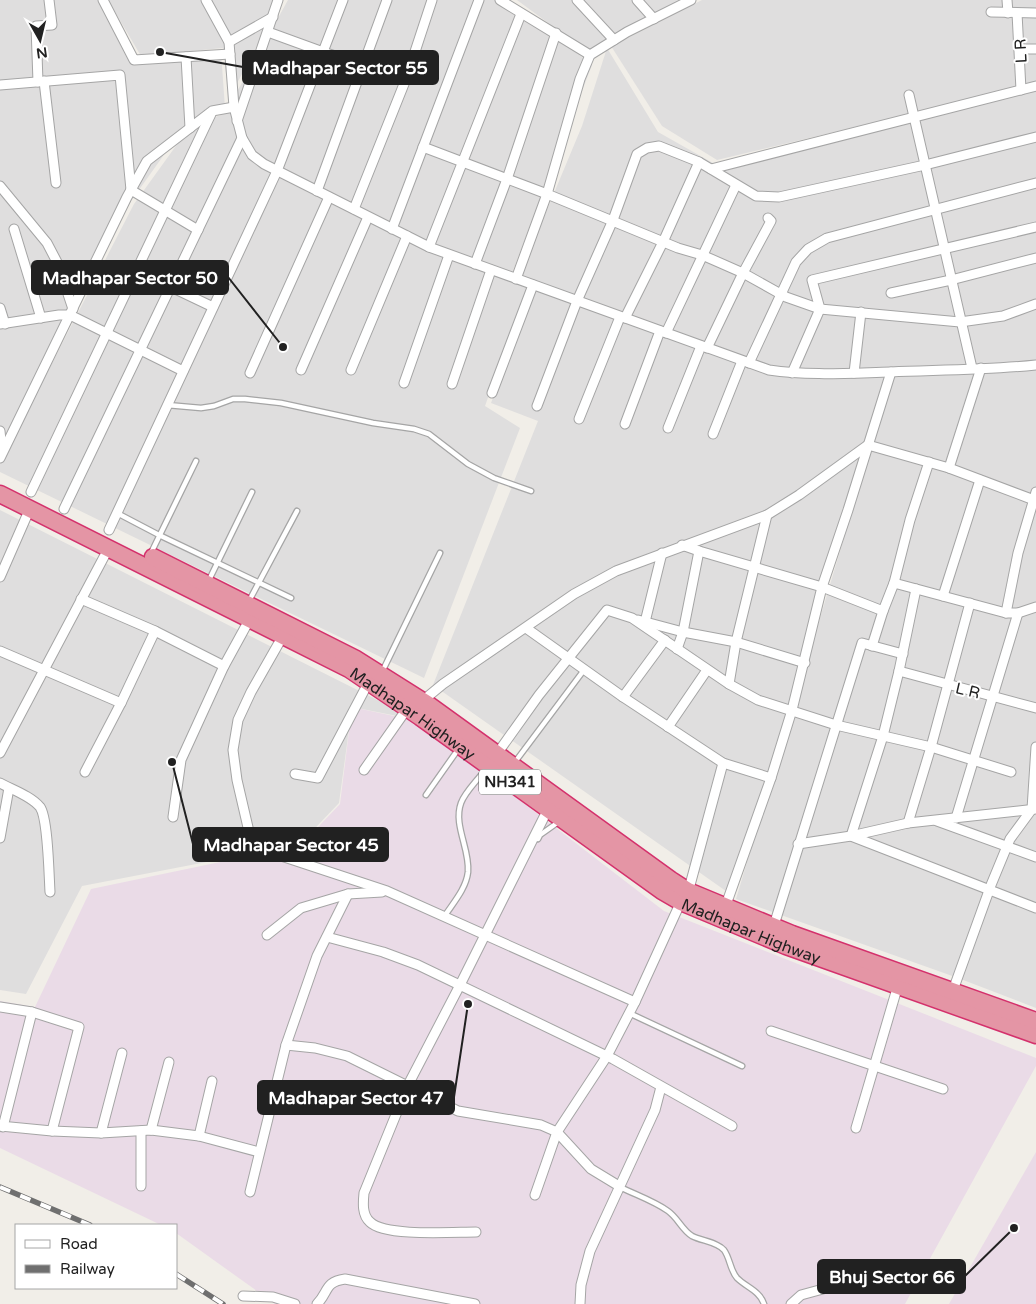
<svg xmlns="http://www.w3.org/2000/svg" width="1036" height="1304" font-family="'Varela Round',sans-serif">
<rect width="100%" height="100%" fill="#f1eee8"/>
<g fill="#dfdede">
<path d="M0,0H104L139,59L221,52L225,108L188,121L131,201L0,454Z"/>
<path d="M108,0H282L229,98L223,48L141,56Z"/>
<path d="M288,0H510L592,65L509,281L527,288L485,406L520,428L424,678L0,472V464L134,204L191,125L227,113L229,106Z"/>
<path d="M517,0H685L603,41L589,53Z"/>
<path d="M702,0H1036V84L717,160L662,126L611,46Z"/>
<path d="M607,48L658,132L720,167L910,120L967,364L890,369L733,896L433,685L538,421L491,403L536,284L519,277L582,126Z"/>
<path d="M1036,88V361L975,365L917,118Z"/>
<path d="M1036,366V1008L958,978L736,899L893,374Z"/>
<path d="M0,510L417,720L352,707L339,803L300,844L82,886L26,994L0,990Z"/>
</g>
<g fill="#eadbe7">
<path d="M352,707L417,721L664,911L1036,1058V1066L905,1304H275L176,1233V1225H161L0,1148V1001L35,1007L91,889L301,845L340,804Z"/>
<path d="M1036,1152V1304H949Z"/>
</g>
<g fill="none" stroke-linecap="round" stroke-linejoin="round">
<defs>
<g id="lane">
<path d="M167,405L201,408L214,406L233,399H245L281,403L373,423L414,429L429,434L468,464L494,478L531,491"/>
<path d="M117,513L159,535L291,598"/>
<path d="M152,551L196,461"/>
<path d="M209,580L252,492"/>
<path d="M249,601L297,511"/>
<path d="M383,670L440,553"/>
<path d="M515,762L584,670"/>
<path d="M426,795L457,751"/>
<path d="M538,839L540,835L557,823"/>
<path d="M444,917C453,903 466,889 468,872C470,849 453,825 461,803C465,792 477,781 484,771"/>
<path d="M629,1013L742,1066"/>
<path d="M620,1187C636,1195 654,1201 668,1211C678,1218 682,1230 692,1236C702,1241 717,1242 724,1250C730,1258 730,1270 737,1278C746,1287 760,1291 764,1304"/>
</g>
<g id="street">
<path d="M103,0L134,60L230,54"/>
<path d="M206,0L229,42L234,107L242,138L252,155L264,164L429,247L769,370C809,376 851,373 891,372C939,370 988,370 1036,365"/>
<path d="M500,0L590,55"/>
<path d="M577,0L614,40"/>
<path d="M637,0L654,19"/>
<path d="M1007,0L1008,13"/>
<path d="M991,12L1036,13"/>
<path d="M1017,13L1021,90"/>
<path d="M268,32L323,52L406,79"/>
<path d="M229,42L273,17"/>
<path d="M1020,49H1036"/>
<path d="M186,57L190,128"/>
<path d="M44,81L56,183"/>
<path d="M38,82L36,26L52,25L49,0"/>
<path d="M0,85L120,75L131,190L198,230"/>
<path d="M909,95L972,368"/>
<path d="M237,121L278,0"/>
<path d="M423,147L547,194L678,248L702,255L743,273L786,297L820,309L960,322L1003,316L1036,304"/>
<path d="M711,169L1036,86"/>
<path d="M0,186L47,243L58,264L73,309"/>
<path d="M317,191L387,0"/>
<path d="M354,209L406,79L432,0"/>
<path d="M14,229L41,318"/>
<path d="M392,229L479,0"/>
<path d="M429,247L521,14"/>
<path d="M475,264L507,179L556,33"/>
<path d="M516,279L547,194L580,79L590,55L627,32L691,0"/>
<path d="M171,287L213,307"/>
<path d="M891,293L951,280L1036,258"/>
<path d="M0,308L5,324"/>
<path d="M625,318L663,242L699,162"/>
<path d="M0,324L59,315H70L183,371"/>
<path d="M666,333L736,185"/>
<path d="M707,348L743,273L771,221L768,218"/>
<path d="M749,363L796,262L808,249L827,238L1036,183"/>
<path d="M301,370L368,217"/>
<path d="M351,370L407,236"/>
<path d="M250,373L329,197"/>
<path d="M792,373L820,309L812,280L1036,227"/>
<path d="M854,373L861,312"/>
<path d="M404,383L449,255"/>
<path d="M452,384L491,270"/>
<path d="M492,393L533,285"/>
<path d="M537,406L577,301L613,220L637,154L647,148L659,146L699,162L756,196L779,197L925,165L1036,137"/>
<path d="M579,419L620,317"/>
<path d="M625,424L660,331"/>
<path d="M668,428L701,346"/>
<path d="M0,431L2,450"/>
<path d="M713,434L742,361"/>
<path d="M0,458L127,197L147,161L212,111L234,107"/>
<path d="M949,468L981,368"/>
<path d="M31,492L211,114"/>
<path d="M64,509L242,138"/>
<path d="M109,530L277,171L343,0"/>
<path d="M682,545L699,551L822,587L883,611L894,583L1006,613H1018L1036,607"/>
<path d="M0,577L28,513"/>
<path d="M894,583L910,520L929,462"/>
<path d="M916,589L899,671L883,736L851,836L1036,908"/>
<path d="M943,596L980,480"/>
<path d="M81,599L155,631L224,666"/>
<path d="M1006,613L1018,553L1036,492"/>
<path d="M638,620L683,632L736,642L805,663"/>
<path d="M645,622L662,553"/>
<path d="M526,628L623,697L723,763L771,778"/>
<path d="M280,641L251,692L238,720L233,750L237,780L250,836L260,849L387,891L635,1002"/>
<path d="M872,646L883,611"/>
<path d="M677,649L683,632L699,551"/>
<path d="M0,651L121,703"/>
<path d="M899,671L1036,708"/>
<path d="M729,684L736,642L767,515"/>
<path d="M623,697L665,640"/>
<path d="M426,698L443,684L574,594L616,571L767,515L799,495L868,445L949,468L1034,500"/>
<path d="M668,727L707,670"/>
<path d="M499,751L539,695L607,610L632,618L729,684L758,700L836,725L931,747L1011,772"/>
<path d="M0,753L106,553"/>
<path d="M364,770L404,713"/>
<path d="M85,772L121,703L155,631"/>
<path d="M295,774L318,778L366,687"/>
<path d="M0,783C13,790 31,796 40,807C48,818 49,876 50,892"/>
<path d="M173,817L181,760L224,666L247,624"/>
<path d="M956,818L1018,613"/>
<path d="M937,821L1036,857"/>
<path d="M908,823L931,747L970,603"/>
<path d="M0,838L9,788"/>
<path d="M798,844L851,836L908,823L1036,809"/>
<path d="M690,885L723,763"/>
<path d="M727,902L771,778L792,710L822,587L848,510L891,372"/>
<path d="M775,922L862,643L903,654"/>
<path d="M267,935L301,908L348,894L382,892"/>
<path d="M327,937L383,952L418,965L613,1059L732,1126"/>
<path d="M952,993L991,885L1010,839L1032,809L1036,747"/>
<path d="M0,1007L32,1012L79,1027L52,1131"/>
<path d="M771,1031L943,1089"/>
<path d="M286,1045L315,1048L347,1056L458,1111L541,1125L557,1132L591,1169L619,1186"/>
<path d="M0,1126L52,1131L101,1133L151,1130L199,1136L259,1152"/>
<path d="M3,1127L32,1012"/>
<path d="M856,1128L896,992"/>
<path d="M151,1130L169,1062"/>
<path d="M101,1133L122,1053"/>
<path d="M199,1136L212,1081"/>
<path d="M141,1186V1131"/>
<path d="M250,1192L286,1045L317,956L348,894"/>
<path d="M535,1195L557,1132L607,1056L635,1002L678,908"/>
<path d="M476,1232C453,1232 385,1237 370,1222C362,1215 363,1203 364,1193L408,1085L460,985L545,815"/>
<path d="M243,1296L273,1297L295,1304"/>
<path d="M317,1304C329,1292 324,1282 345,1279L475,1304"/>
<path d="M580,1304L581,1285L590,1251L655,1110L661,1087"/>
<path d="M791,1304L801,1295L823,1289"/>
</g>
<g id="highway">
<path id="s1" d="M0,494L349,669L420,717L662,891L681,902L786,946L1036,1035"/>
<path d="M153,557L356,659L429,705L671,880L688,891L792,934L1036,1021"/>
</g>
</defs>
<use href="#lane" stroke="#a5a5a5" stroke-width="7"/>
<use href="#street" stroke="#a5a5a5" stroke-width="11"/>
<use href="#highway" stroke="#d4316c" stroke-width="19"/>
<use href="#lane" stroke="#fff" stroke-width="4.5"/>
<use href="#street" stroke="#fff" stroke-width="9"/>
<use href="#highway" stroke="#e495a5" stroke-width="16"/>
<defs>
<g id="rail">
<path d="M0,1187L90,1225"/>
<path d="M176,1274L223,1304"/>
</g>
</defs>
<use href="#rail" stroke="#6f6f6f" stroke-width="5.5"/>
<use href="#rail" stroke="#fff" stroke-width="4" stroke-dasharray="11" stroke-linecap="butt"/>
</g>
<g text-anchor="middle" stroke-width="4" stroke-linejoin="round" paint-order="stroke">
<rect fill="#fff" stroke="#646464" stroke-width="1" x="479" y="769.5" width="62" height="25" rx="4"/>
<g font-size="15" font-weight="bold" fill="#212121">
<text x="510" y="787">NH341</text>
</g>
<g font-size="16" fill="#212121" stroke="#fff">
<text transform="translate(1020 51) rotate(-93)" y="6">L R</text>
<text transform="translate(968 690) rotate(13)" y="6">L R</text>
<text dy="6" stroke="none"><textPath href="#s1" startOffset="468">Madhapar Highway</textPath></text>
<text dy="6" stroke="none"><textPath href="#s1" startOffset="872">Madhapar Highway</textPath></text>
</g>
</g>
<path fill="none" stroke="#212121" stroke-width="2" d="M160 52L243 67M283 347L228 277M172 762L193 844M468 1004L454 1097M1014 1228L965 1276"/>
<g fill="#212121" stroke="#fff" stroke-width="2">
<circle cx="160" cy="52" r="5"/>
<circle cx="283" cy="347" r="5"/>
<circle cx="172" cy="762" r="5"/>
<circle cx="468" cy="1004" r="5"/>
<circle cx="1014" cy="1228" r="5"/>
</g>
<g fill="#212121" stroke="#212121" stroke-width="2">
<rect x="243" y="51" width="195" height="33" rx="5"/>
<rect x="32" y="261" width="196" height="33" rx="5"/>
<rect x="193" y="828" width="195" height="33" rx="5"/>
<rect x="258" y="1081" width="196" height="33" rx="5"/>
<rect x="818" y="1260" width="147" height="33" rx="5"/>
</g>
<g font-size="18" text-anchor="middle" font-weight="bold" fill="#fff">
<text x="340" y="74">Madhapar Sector 55</text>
<text x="130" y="284">Madhapar Sector 50</text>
<text x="291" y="851">Madhapar Sector 45</text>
<text x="356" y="1104">Madhapar Sector 47</text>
<text x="892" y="1283">Bhuj Sector 66</text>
</g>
<rect x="15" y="1224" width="162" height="65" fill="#ffffff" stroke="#a6a6a6"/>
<rect x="25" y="1240" width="25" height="8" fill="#ffffff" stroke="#a6a6a6"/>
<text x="60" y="1249" font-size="15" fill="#212121">Road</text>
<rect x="25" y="1265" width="25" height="8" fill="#6f6f6f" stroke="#a6a6a6"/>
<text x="60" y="1274" font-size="15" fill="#212121">Railway</text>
<g transform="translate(40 40) rotate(172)" stroke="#ffffff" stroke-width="4" paint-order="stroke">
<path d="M0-4L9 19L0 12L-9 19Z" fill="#212121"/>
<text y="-8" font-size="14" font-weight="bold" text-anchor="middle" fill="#212121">N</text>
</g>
</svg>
